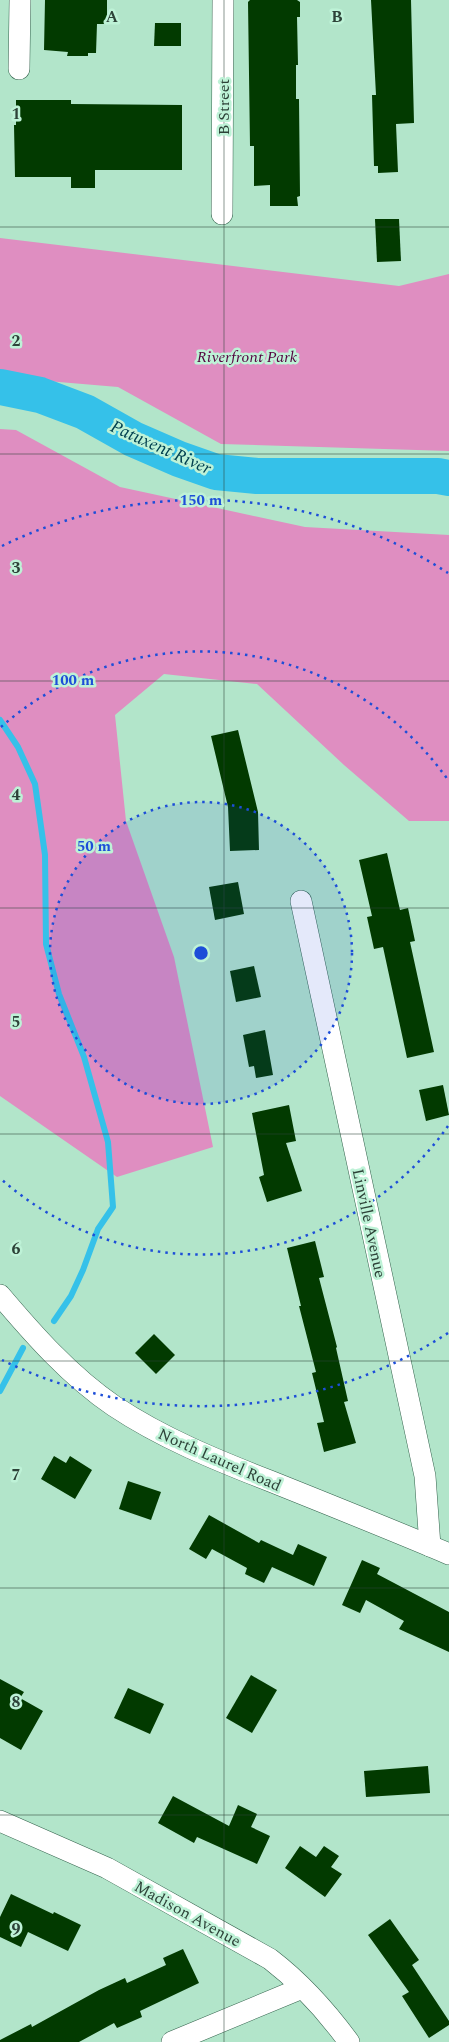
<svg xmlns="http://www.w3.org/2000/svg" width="449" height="2042" font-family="Spectral,serif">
<rect width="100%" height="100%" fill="#b2e5ca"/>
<g fill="#df8ec1">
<path d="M0,238L399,286L449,274V451L221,444L118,387L0,377Z"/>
<path d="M0,429L16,430L120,487L305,527L449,535V821H409L344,765L257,684L164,674L115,715L126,821L174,957L213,1147L117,1177L0,1096Z"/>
</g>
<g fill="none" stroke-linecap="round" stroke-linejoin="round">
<g stroke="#35c1e9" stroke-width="6">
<path d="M0,720L18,747L35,784L45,855L46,944L59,994L84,1057L108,1142L113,1207L98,1229L83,1270L71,1296L54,1321"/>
<path d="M0,1391L23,1348"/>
</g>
<path stroke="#35c1e9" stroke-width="36" d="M0,387L40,395L85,412L133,439L179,459L216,472L257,476H438L449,478"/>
</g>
<g fill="#023a00">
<path d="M45,0H107V24H97L96,53H88V56H67L68,52L44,50Z"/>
<path d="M250,0H297L300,2V17H297L298,65H296V99H299L300,196L297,197L298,206H270V185L254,186V146H250L248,2Z"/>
<path d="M371,0H411L414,123L396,124L398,172L378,173V166H374L372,95H376Z"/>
<path d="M155,23H181V46H154Z"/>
<path d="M16,100H71V104L182,105V170H95V188H71V177H15L14,125H16Z"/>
<path d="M375,219H399L401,261L377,262Z"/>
<path d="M238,730L258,812L259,850L230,851L228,807L211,736Z"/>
<path d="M387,853L400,910L408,908L415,941L410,942L434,1052L407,1058L383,947L374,949L367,917L372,916L359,860Z"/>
<path d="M238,882L244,914L215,920L209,887Z"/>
<path d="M254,966L261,997L236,1002L230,971Z"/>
<path d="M265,1030L273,1075L256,1078L254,1066L249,1067L243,1035Z"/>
<path d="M443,1085L449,1115L426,1121L419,1090Z"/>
<path d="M289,1105L296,1141L286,1143L302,1191L267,1202L259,1177L264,1175L252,1113Z"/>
<path d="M315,1241L324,1277L319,1278L337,1347L336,1348L348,1401L344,1402L356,1443L324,1452L317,1423L324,1422L312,1373L316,1372L299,1306H301L287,1248Z"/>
<path d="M154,1334L175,1355L156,1374L135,1353Z"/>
<path d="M54,1456L66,1463L70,1456L92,1470L75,1499L41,1479Z"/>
<path d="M128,1481L161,1492L151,1520L119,1509Z"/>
<path d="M209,1515L259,1543L261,1540L293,1555L298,1544L327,1557L314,1586L272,1567L264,1583L245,1574L247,1568L212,1549L206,1559L189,1549Z"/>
<path d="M362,1560L380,1568L377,1574L449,1612V1652L399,1629L404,1621L366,1600L360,1613L342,1605Z"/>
<path d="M251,1675L277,1690L252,1733L226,1718Z"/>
<path d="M0,1679L24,1692L20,1698L43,1711L21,1750L0,1738Z"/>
<path d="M128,1688L164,1704L150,1734L114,1718Z"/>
<path d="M428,1766L430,1793L366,1797L364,1771Z"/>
<path d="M173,1796L229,1826L238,1805L257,1814L251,1827L270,1836L257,1864L197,1837L194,1843L158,1823Z"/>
<path d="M300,1846L316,1857L324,1846L339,1856L331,1867L342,1874L325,1897L285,1868Z"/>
<path d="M11,1894L53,1914L54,1912L81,1925L68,1951L28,1932L21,1947L0,1937V1917Z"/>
<path d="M390,1919L419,1960L412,1965L449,2021V2025L429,2038L402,1996L409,1992L368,1935Z"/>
<path d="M183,1949L199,1983L140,2011L142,2017L117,2028L114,2023L79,2042H0V2040L31,2024L32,2027L99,1990L125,1978L127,1983L166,1965L163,1958Z"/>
</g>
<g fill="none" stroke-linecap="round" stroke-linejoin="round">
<defs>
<g id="minor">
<path d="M19,69L20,0"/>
<path d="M222,214L223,0"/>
<path d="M301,901L425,1476L430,1546"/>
<path d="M0,1295C34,1335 70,1376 114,1406C162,1438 216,1460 270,1481C330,1505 390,1529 449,1554"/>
<path d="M0,1821L107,1868L270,1959C300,1982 327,2012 349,2042"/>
<path d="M172,2042L302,1988"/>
</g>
</defs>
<use href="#minor" stroke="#33624c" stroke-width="22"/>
<use href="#minor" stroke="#fff" stroke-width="21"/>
</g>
<path fill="none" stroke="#2d4238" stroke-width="1" stroke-opacity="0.55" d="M224,0V2042M0,227H449M0,454H449M0,681H449M0,908H449M0,1134H449M0,1361H449M0,1588H449M0,1815H449"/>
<circle cx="201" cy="953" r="151" fill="#1d4ed8" fill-opacity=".12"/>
<g fill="none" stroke="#1d4ed8" stroke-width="2.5" stroke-dasharray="2.5 5">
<circle cx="201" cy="953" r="151"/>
<path d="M448 1126A302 302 0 0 1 1 1179M1 727A302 302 0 0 1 448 780"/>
<path d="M448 1333A453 453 0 0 1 2 1360M2 546A453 453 0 0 1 448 573"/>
</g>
<g text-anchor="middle" stroke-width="5" stroke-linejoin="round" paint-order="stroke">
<g font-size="16" fill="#2d4238" stroke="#bef2d7">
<text transform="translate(223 107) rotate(-90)" y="6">B Street</text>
<text transform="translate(370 1223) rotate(78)" y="6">Linville Avenue</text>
<text transform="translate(220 1459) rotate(24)" y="6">North Laurel Road</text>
<text transform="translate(188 1913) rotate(29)" y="6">Madison Avenue</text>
</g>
<g font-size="16" font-style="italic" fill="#54033f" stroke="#bef2d7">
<text x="247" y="362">Riverfront Park</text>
</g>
<g font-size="18" font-style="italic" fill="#014050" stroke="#bef2d7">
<text transform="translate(161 447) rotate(24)" y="6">Patuxent River</text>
</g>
</g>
<g font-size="16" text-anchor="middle" font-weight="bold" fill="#2d4238" stroke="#bef2d7" stroke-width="5" stroke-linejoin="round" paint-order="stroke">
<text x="112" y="22">A</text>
<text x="337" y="22">B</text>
<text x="16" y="119">1</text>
<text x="16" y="346">2</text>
<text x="16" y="573">3</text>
<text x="16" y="800">4</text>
<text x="16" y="1027">5</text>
<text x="16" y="1254">6</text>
<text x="16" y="1480">7</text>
<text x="16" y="1707">8</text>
<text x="16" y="1934">9</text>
</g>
<circle cx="201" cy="953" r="8" fill="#1d4ed8" stroke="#bef2d7" stroke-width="2.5"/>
<g font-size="15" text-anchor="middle" font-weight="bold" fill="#1d4ed8" stroke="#bef2d7" stroke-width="5" stroke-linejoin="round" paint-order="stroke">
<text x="201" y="505">150 m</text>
<text x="73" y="685">100 m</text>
<text x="94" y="851">50 m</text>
</g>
</svg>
